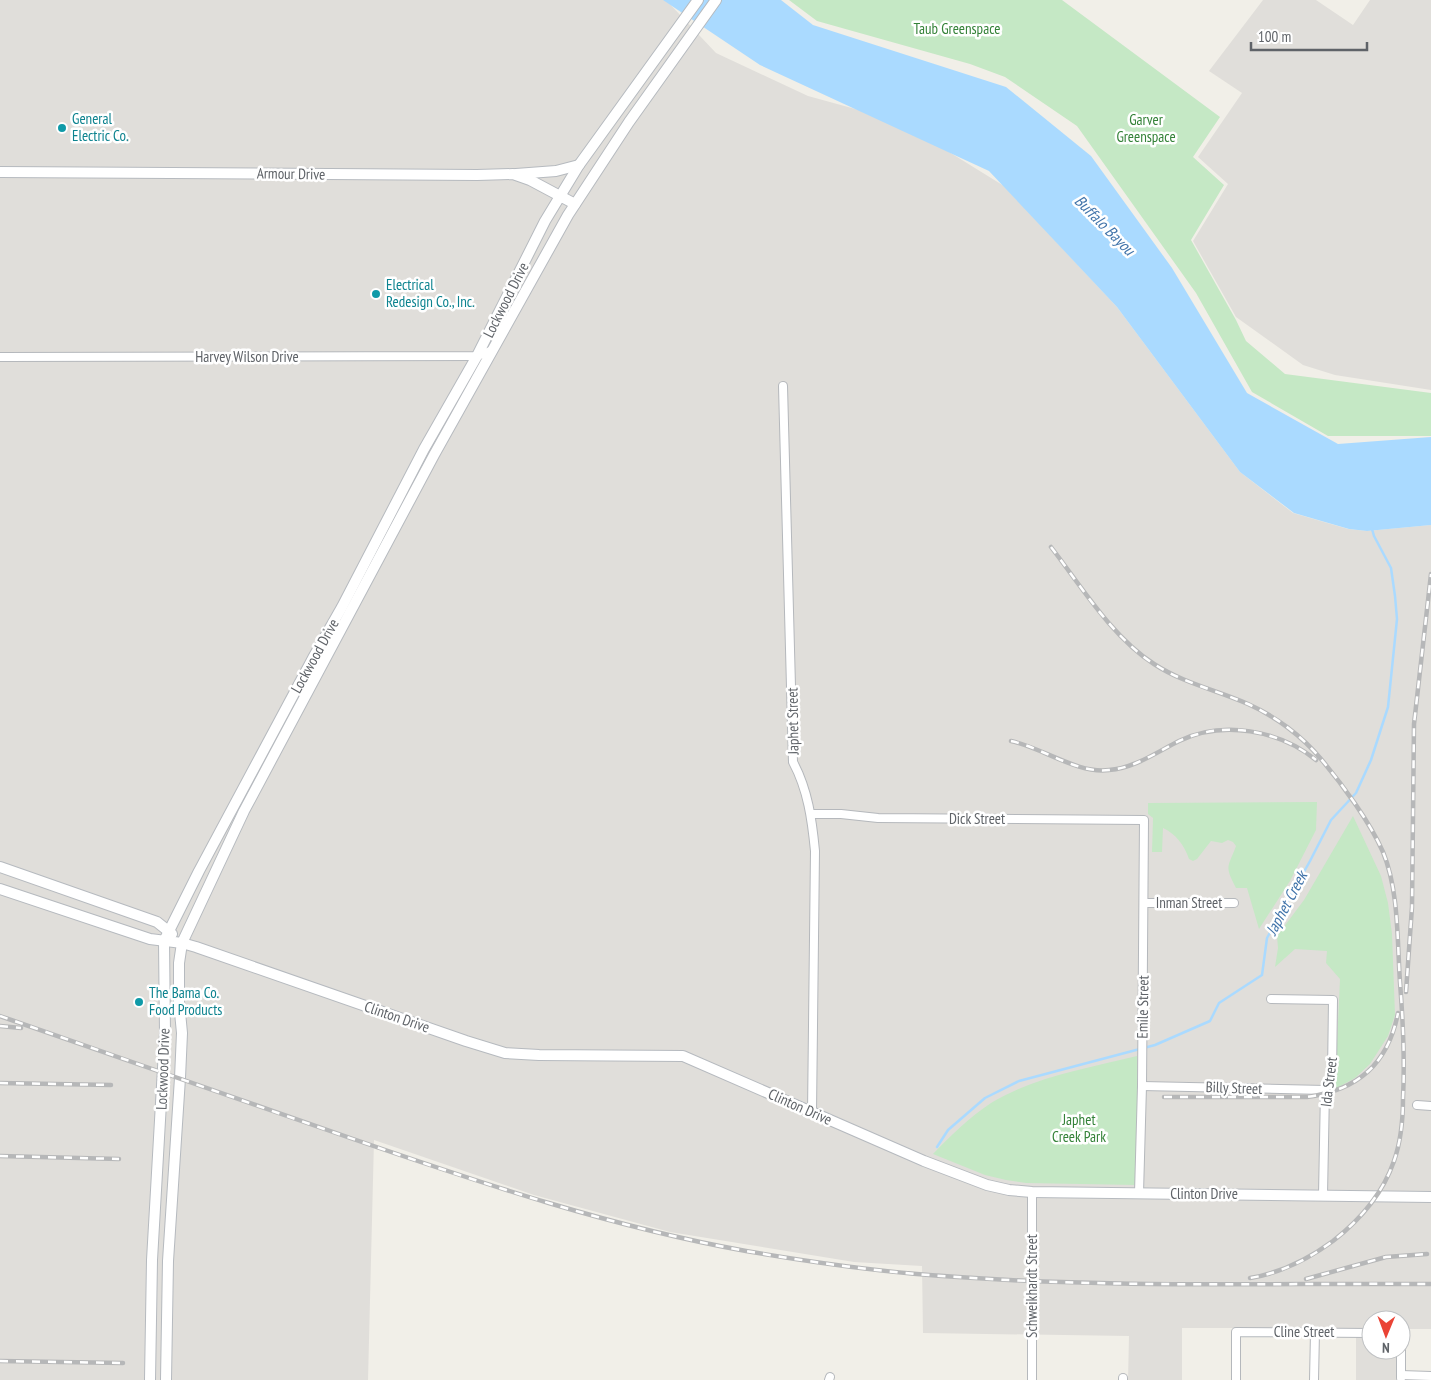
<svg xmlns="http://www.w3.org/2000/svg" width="1431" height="1380" font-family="'PT Sans Narrow',sans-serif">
<rect width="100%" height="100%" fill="#f1efe8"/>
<g fill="#e0deda">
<path d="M0,0H666L716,53L808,96L899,121L1004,186L1117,307L1240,472L1293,513L1348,529L1367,531L1431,525V1329H1401V1320H1371V1350H1396V1380H1356V1328H1182V1380H1128L1129,1336L923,1333L922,1266L854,1262L670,1232L534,1195L374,1140L368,1380H0Z"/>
<path d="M1263,0H1316L1353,25L1370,0H1431V390L1335,375L1303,365L1236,317L1193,241L1228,184L1198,157L1242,93L1209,71Z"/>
</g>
<g fill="#c5e8c5">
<path d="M789,0H1062L1220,117L1193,157L1224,185L1191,240L1236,320L1246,341L1285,374L1431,393V436H1328L1252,392L1196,293L1077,126L1005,77L970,64L817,21Z"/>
<path d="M1317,802L1316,830L1290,881L1259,929L1247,888H1236C1224,865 1228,868 1236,846L1233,842L1228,840L1222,843L1211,841L1197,859L1193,861L1189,859C1185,846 1175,833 1163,828L1162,852H1152L1153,818L1148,814V803Z"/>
<path d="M1353,816L1381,876L1388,903L1392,934L1395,1015L1388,1036L1370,1064L1355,1078L1335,1089L1340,979L1326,963L1327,951L1295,949L1275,967L1278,948L1277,936L1304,900Z"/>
<path d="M1137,1056L1138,1095L1135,1185L1026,1183L1006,1180L985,1175L933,1154C950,1136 970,1117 991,1103C1033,1077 1089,1068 1137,1056Z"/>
</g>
<path fill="#aadaff" d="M663,0H781L813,25L1006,87L1091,156L1172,268L1247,393L1338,444L1431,437V525L1367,531L1349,529L1294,513L1240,472L1117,307L989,171L760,65Z"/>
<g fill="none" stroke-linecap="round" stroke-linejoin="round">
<path stroke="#aadaff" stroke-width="2.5" d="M937,1147L948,1130L985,1098L1019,1081L1155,1045L1210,1021L1219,1003L1262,975L1267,938L1310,861L1331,820L1356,793L1371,760L1388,707L1397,619L1395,596L1391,568L1374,536L1372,529"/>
<defs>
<g id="street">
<path d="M0,357L477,356L493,350"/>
<path d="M783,386L793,762C808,790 812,820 815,851L812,1113"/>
<path d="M811,814H841L878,818L1144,820L1142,1086L1139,1193"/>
<path d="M1144,903H1234"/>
<path d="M1271,999L1333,1000L1332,1075L1325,1090L1323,1195"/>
<path d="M1142,1086L1325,1090"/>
<path d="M1417,1105L1431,1106"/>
<path d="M1401,1350V1378"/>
<path d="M1401,1375L1431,1376"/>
<path d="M829,1380L830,1377"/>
<path d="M1032,1380V1192"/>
<path d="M1123,1380V1378"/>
<path d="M1236,1380V1332L1371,1333"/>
<path d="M1314,1380L1315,1332"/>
</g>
<g id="secondary">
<path d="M0,172L477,175L513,174L530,180L575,204"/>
<path d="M516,174L556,171L579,165"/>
<path d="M0,867L157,922L172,934"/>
<path d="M0,889L150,939L182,943L196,947L466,1041L505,1053L539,1055L683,1056L924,1161L987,1185L1009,1190L1032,1192L1431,1197"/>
<path d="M150,1380L152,1260L165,1033L164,941L199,871L313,658L342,607L424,449L477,356L545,221L579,165L698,0"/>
<path d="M166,1380L168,1261L180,1078L182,1033L179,1002V963L182,943L244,811L434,455L568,215L629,122L716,0"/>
</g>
</defs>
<use href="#street" stroke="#b5b8bc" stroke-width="10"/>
<use href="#secondary" stroke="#b6babf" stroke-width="12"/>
<use href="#street" stroke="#fff" stroke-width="8"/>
<use href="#secondary" stroke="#fff" stroke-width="10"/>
<defs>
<g id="rail">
<path d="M1051,547C1081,586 1112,637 1154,664C1183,683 1216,690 1248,704C1275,716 1302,736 1321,759C1342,784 1370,822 1383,852C1399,891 1397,939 1400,982C1403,1021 1405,1059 1403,1098C1403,1119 1401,1141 1394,1161C1383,1193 1360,1220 1333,1241C1307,1260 1281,1273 1250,1278"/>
<path d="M1011,741C1043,748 1077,774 1109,770C1135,768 1157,752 1179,741C1223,720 1279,730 1316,760"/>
<path d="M1406,992L1412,907L1414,724L1431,574"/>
<path d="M0,1016C119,1057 237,1099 356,1140C484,1184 612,1227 746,1251C816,1263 887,1273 958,1277C1116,1288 1274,1283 1431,1284"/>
<path d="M0,1026L21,1028"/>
<path d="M0,1083L111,1085"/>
<path d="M1164,1097H1307C1358,1090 1388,1064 1398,1013"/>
<path d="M0,1156L119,1159"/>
<path d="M1306,1279L1386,1257L1427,1254"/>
<path d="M0,1361L123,1363"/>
</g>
</defs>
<use href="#rail" stroke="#b6b7b8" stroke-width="4.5"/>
<use href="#rail" stroke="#fff" stroke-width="2.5" stroke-dasharray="8" stroke-linecap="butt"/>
</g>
<g fill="#0f9aa8" stroke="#fff" stroke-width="2">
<circle cx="62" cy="128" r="5"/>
<circle cx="376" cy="294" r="5"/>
<circle cx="139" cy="1002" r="5"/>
</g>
<g text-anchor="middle" stroke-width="5" stroke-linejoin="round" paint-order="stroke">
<g font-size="15" fill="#348238" stroke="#fff">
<text x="957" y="34">Taub Greenspace</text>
<text x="1146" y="125">Garver<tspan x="1146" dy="17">Greenspace</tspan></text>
<text x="1079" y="1125">Japhet<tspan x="1079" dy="17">Creek Park</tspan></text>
</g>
<g font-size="15" fill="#0d838f" stroke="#fff" text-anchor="start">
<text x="72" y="124">General<tspan x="72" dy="17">Electric Co.</tspan></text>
<text x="386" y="290">Electrical<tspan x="386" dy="17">Redesign Co., Inc.</tspan></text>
<text x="149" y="998">The Bama Co.<tspan x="149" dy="17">Food Products</tspan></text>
</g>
<g font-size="15" fill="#5f6368" stroke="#fff">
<text transform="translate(291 174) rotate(1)" y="5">Armour Drive</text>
<text transform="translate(506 300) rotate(-63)" y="5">Lockwood Drive</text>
<text x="247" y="362">Harvey Wilson Drive</text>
<text transform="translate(315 656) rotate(-61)" y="5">Lockwood Drive</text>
<text transform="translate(793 721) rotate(-91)" y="5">Japhet Street</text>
<text x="977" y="824">Dick Street</text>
<text x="1189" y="908">Inman Street</text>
<text transform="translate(1143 1007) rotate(-89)" y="5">Emile Street</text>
<text transform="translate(397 1017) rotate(19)" y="5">Clinton Drive</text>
<text transform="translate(163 1069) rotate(-88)" y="5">Lockwood Drive</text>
<text transform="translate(1329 1082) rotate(-83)" y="5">Ida Street</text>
<text transform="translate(1234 1088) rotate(2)" y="5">Billy Street</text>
<text transform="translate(800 1107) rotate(24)" y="5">Clinton Drive</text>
<text x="1204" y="1199">Clinton Drive</text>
<text transform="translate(1032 1286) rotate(-90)" y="5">Schweikhardt Street</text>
<text x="1304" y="1337">Cline Street</text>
</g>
<g font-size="16" font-style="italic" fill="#4174aa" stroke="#fff">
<text transform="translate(1105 225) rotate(45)" y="6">Buffalo Bayou</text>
<text transform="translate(1286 903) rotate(-62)" y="6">Japhet Creek</text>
</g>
</g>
<g transform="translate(1386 1335) rotate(181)"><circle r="24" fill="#ffffff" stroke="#bfc1c3"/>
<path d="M0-4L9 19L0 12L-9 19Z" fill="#ea4335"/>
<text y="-8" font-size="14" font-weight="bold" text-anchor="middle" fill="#5f6368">N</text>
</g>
<path d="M1251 42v8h116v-8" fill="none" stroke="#5f6368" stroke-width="2.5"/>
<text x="1258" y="42" font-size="15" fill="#5f6368" stroke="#ffffff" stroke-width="4" paint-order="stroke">100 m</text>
</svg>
